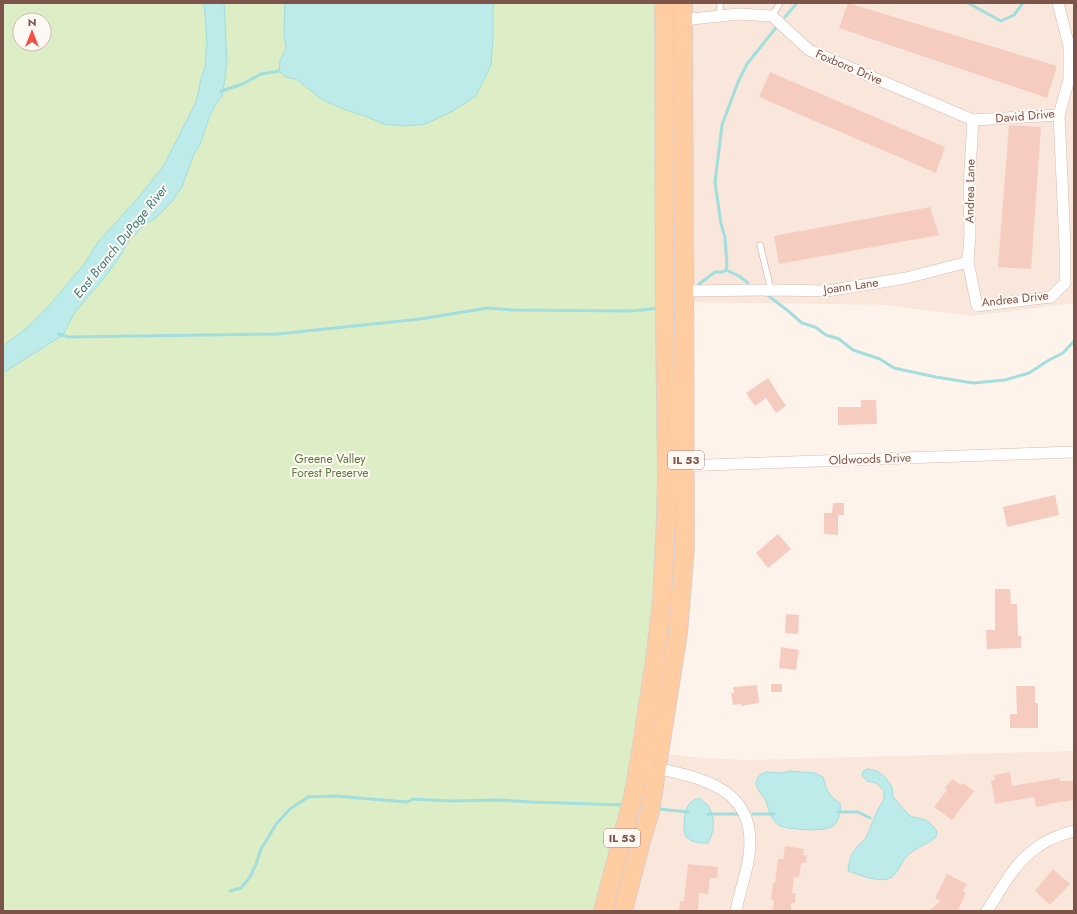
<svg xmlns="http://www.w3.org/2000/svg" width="1077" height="914" font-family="Jost,sans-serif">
<rect width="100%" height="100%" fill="#fef3eb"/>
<g fill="#f9e7db">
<path d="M688,3H1074V303L972,316L885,305L690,302Z"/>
<path d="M1074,751V911H628L666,754L703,758L749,760Z"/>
</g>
<path fill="#ddeec6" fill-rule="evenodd" d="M3,3H658V504L655,601L627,793L599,911H3ZM20,20H44V44H20Z"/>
<g fill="#bcebea" stroke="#a1dedd">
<path d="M204,3H224L227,60L225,79L222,96L216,104L210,115L200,145L194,154L182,187L170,204L157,217L142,227L128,242L117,261L105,277L75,312L63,335L3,373V346L28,327L47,308L85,263L98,242L138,198L164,165L195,104L199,90L200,82L205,67L207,41Z"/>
<path d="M285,3H493V38L491,65L476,96L453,111L425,124L405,126L384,124L365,116L346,110L323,100L296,79L286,77L279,71L280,61L286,48L284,34Z"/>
<path d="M868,769L877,771L885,777L892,787L893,797L910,816L926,820L933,826L936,830L937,834L935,838C926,845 913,849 906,857C901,863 899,871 893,876C882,885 861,875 848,871L849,863L852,854L857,847L866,838L877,811L884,799V791L876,783L867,781L862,775L863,771Z"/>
<path d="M789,771L815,773L823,777L827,790L833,798L840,803C841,812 840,822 831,827C823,832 784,830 777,824C771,819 768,807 765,799C762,795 758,791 757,787C755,783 757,778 760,775C766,770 773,773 780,773C783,773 786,772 789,771Z"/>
<path d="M699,798C715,806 717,828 708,843C701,843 693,843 687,838C682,834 684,814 687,808C689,802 694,800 699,798Z"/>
</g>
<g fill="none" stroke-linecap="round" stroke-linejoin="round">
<g stroke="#a1dedd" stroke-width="3">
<path d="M968,3L1001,21L1014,15L1023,3"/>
<path d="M785,17L797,3"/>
<path d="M221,91L243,84L261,74L279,71"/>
<path d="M726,270L727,266L725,237L721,224L715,182L722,125L738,82L747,64L778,25"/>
<path d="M726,270L739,276L748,283"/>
<path d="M699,284L715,272H723L726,270"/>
<path d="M766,294L787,310L802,323L815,327L826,335L839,339L853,350L880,359L894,368L936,377L973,383L1005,380L1029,373L1049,360L1063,353L1074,341"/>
<path d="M59,334L68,337L278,334L420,319L488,308L512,310L632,311L659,308"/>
<path d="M659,809L688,812"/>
<path d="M838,812H858L870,818"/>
<path d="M708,814H740"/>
<path d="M753,814H774"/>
<path d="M230,891L241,888L250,877L256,864L261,849L277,823L290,809L308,797L335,796L407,802L413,799L450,801L501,800L531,802L624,805"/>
</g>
</g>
<g fill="#f6ccc0">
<path d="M848,3L1057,66L1047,98L839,28Z"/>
<path d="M770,72L945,147L936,173L759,97Z"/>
<path d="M1009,125L1041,127L1031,269L998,267Z"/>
<path d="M930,207L939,235L779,264L774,236Z"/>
<path d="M768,378L786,406L776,413L766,398L755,406L746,393Z"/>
<path d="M861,400H876L877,424L838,425V407H861Z"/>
<path d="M1055,495L1059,515L1007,527L1003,507Z"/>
<path d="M833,503H844V515H838V535L824,534V513H832Z"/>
<path d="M778,534L791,549L768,568L756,553Z"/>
<path d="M995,589H1010L1011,604H1017L1018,636H1021V648L987,649L986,630H995Z"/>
<path d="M786,614L799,615L798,634L785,633Z"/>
<path d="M781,647L799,650L796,670L779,668Z"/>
<rect x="771" y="684" width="11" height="8"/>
<path d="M757,685L759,703L741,706V704L733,705L731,693H734L733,687Z"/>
<path d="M1016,686H1035V703H1038V728H1010V714H1017Z"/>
<path d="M1010,772L1012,786L1059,778L1060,781H1074V800L1048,804V805L1036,807L1034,797L995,804L991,781L995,780L994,775Z"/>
<path d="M952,779L961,785L963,783L974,791L952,820L934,807L947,790L945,788Z"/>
<path d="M785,846L804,849L803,855H807L806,863H801L799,878L794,877L792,893H796L795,903H791V911L773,910L774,901L771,900L773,883H775L778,859H783Z"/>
<path d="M688,864L718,867L717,878H710L708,894L699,893L698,911H679L680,901H684Z"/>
<path d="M1053,869L1070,884L1050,905L1035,891Z"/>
<path d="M947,874L967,884L963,891L966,892L962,902L957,911H929L941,901L935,898Z"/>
</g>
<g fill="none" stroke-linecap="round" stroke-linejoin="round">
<defs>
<g id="service">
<path d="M720,3V16"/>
<path d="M772,16L780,3"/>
<path d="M760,245L771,290"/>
</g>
<g id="minor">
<path d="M683,20L738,14L772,16L809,50L973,120L1059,115"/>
<path d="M973,120L969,188L970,235L968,262L977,306L1051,297L1065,283V245L1059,115L1069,79V46L1058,3"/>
<path d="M684,291L775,290L827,291L906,278L968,262"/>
<path d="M679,466L1074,452"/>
<path d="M652,767C702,778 758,788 749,855C747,874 739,892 736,911"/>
<path d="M987,911C1012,872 1025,843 1074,831"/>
</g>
<g id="primary">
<path d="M603,911L633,797L639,764L655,660L662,601L666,519L667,476L665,322L664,3"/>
<path d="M623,911L640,845L650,811L678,633L685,546L683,3"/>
</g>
</defs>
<use href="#service" stroke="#d5bbb1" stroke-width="7"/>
<use href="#minor" stroke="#d5bbb1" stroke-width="12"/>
<use href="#primary" stroke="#dbcfcc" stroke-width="20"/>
<use href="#service" stroke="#fff" stroke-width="5.5"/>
<use href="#minor" stroke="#fff" stroke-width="11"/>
<use href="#primary" stroke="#ffcda1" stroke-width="18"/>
</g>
<g text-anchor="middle" stroke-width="4" stroke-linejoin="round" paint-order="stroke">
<g fill="#fff8f3" stroke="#a4857d" stroke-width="1">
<rect x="668" y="451" width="36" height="18" rx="3"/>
<rect x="604" y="829" width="36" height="18" rx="3"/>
</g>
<g font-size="11" font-weight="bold" fill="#7d544a">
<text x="686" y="464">IL 53</text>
<text x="622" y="842">IL 53</text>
</g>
<g font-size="12" fill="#7d544a" stroke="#fff8f3">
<text transform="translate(849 67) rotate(23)" y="4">Foxboro Drive</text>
<text transform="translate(1025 116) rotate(-5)" y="4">David Drive</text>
<text transform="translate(970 191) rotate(-89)" y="4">Andrea Lane</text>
<text transform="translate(851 286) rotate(-8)" y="4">Joann Lane</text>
<text transform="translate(1015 299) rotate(-6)" y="4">Andrea Drive</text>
<text transform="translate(870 459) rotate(-2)" y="4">Oldwoods Drive</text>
</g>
<g font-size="12" fill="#57773b" stroke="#fff8f3">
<text x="330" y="463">Greene Valley<tspan x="330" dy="14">Forest Preserve</tspan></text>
</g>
<g font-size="13" font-style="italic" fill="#387b7b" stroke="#fff8f3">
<text transform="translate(120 241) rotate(-51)" y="5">East Branch DuPage River</text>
</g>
</g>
<rect width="1077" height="914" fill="none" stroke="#7d544a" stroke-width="8"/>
<g transform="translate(32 32)"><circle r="19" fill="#fff8f3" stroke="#cbb6af"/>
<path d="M0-3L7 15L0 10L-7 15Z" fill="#f15146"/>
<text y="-6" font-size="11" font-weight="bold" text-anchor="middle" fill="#7d544a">N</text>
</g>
</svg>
